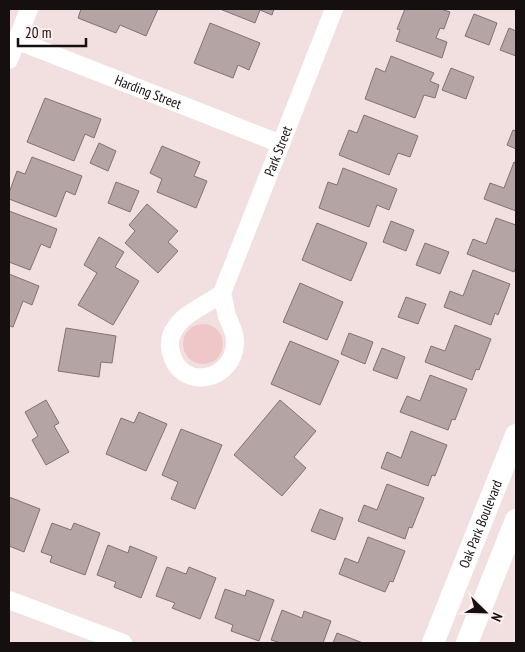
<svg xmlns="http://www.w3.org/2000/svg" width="525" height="652" font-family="'PT Sans Narrow',sans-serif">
<rect width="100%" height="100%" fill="#f2e0e1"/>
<circle fill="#f0c7c9" cx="203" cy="344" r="20"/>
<g fill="#b4a4a4" stroke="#817273">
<path d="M81,9H158L146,36L120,25L116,33L78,18Z"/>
<path d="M220,9H274L272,15L260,10L255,23Z"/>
<path d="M405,9H441L450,12L444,29L440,28L436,38L447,42L442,58L396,41L400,30L397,29Z"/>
<path d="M474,14L497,23L489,45L465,36Z"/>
<path d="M210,23L260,43L249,70L238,65L233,78L194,63Z"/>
<path d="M509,28L516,31V56L500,50Z"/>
<path d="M391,56L434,73L430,81L439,85L435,98L424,95L415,118L365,99L376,68L385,72Z"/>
<path d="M451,68L474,77L466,99L442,90Z"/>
<path d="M45,98L101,119L94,138L85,134L74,161L27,142Z"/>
<path d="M364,115L418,136L410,157L398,153L389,175L339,155L349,130L357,133Z"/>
<path d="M513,130L516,131V149L507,145Z"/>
<path d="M99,143L116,151L108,171L90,163Z"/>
<path d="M162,146L200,162L194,176L207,181L196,208L157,192L162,179L150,173Z"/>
<path d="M32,157L82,176L75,195L66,191L56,217L9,199V193L17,171L25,174Z"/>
<path d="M514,162L516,163V211L484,199L490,183L504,188Z"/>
<path d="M343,168L397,189L389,210L377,205L369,227L319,208L328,182L337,185Z"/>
<path d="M116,182L139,191L130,212L108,203Z"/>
<path d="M147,204L178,231L168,242L178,251L158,273L125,243L135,231L129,225Z"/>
<path d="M9,211L57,229L50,248L41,244L30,270L9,262Z"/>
<path d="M496,218L516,225V266L514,272L467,254L473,239L486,244Z"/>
<path d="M391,221L414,230L406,251L383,242Z"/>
<path d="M317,223L367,243L351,281L302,260Z"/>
<path d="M99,237L124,252L115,267L139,281L113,325L78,305L97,273L84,265Z"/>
<path d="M425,243L449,252L440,274L416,265Z"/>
<path d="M473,270L510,284L498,315L495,313L491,325L444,307L450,291L463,296Z"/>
<path d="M9,274L39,286L32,305L23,301L13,327L9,326Z"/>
<path d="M300,283L343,302L327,340L283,322Z"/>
<path d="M406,297L426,304L418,324L398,317Z"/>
<path d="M455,325L491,339L479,370L476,369L472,380L425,362L431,346L445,351Z"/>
<path d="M66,328L116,336L112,363L101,362L99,377L58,371Z"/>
<path d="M349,333L373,342L365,364L341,354Z"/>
<path d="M290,341L339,361L320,405L271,384Z"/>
<path d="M382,348L405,357L397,379L373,370Z"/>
<path d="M430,375L467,389L455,420L452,419L448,430L400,412L407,396L420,401Z"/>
<path d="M46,400L59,423L54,426L69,452L46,465L32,440L38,436L25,412Z"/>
<path d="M280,400L316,431L294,457L306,468L282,496L234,455Z"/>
<path d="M139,412L167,424L146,471L106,454L121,418L134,423Z"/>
<path d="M181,429L222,445L195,509L171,499L178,482L162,475Z"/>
<path d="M411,431L447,445L435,476L432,475L428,486L381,468L387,452L401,458Z"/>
<path d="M387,484L424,498L412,528L409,527L405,539L358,521L364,505L377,510Z"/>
<path d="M9,497L40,509L24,552L9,546Z"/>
<path d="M320,509L343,518L335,540L311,531Z"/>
<path d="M52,523L71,530L74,523L100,533L85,575L50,562L52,556L41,552Z"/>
<path d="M368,537L405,551L393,582L390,581L385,592L339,574L345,558L358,563Z"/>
<path d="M108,545L128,553L130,546L157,557L141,598L114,587L116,582L97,575Z"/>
<path d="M167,567L186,574L189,567L216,578L200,619L172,608L175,603L156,596Z"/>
<path d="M225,589L245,596L247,590L274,600L259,641L231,631L233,625L215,618Z"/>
<path d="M282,610L302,618L304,611L331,621L323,643H281L271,640Z"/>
<path d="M337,633L363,643H333Z"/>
</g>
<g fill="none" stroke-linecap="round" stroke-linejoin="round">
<g stroke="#fff" stroke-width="18">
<path id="s1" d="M16,40L281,144"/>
<path d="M9,60L29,9"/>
<path id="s2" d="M222,293C224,301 225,308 227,316C230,324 235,332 235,341C236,381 180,393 171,352C169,345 170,336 174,330C183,313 207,305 222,293L334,9"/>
<path d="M9,600L123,643"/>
</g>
<g stroke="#fff" stroke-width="22">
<path id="s3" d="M433,643L516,435"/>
<path d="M467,643L516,520"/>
</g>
</g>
<g text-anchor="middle" stroke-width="4" stroke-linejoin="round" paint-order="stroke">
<g font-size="14" fill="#150f0f" stroke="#fdefef">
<text dy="5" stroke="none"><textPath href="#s1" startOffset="142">Harding Street</textPath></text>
<text dy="5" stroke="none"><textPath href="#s2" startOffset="385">Park Street</textPath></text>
<text dy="5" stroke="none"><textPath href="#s3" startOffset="128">Oak Park Boulevard</textPath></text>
</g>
</g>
<rect width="525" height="652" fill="none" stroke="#150f0f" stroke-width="20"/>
<g transform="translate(485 612) rotate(113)" stroke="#fdefef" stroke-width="4" paint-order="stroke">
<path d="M0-4L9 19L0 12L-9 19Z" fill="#150f0f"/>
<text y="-8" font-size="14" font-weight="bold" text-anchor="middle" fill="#150f0f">N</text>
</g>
<path d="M18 38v8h68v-8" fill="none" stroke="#150f0f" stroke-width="2.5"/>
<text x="25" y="38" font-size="15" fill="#150f0f" stroke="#fdefef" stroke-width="4" paint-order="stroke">20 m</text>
</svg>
